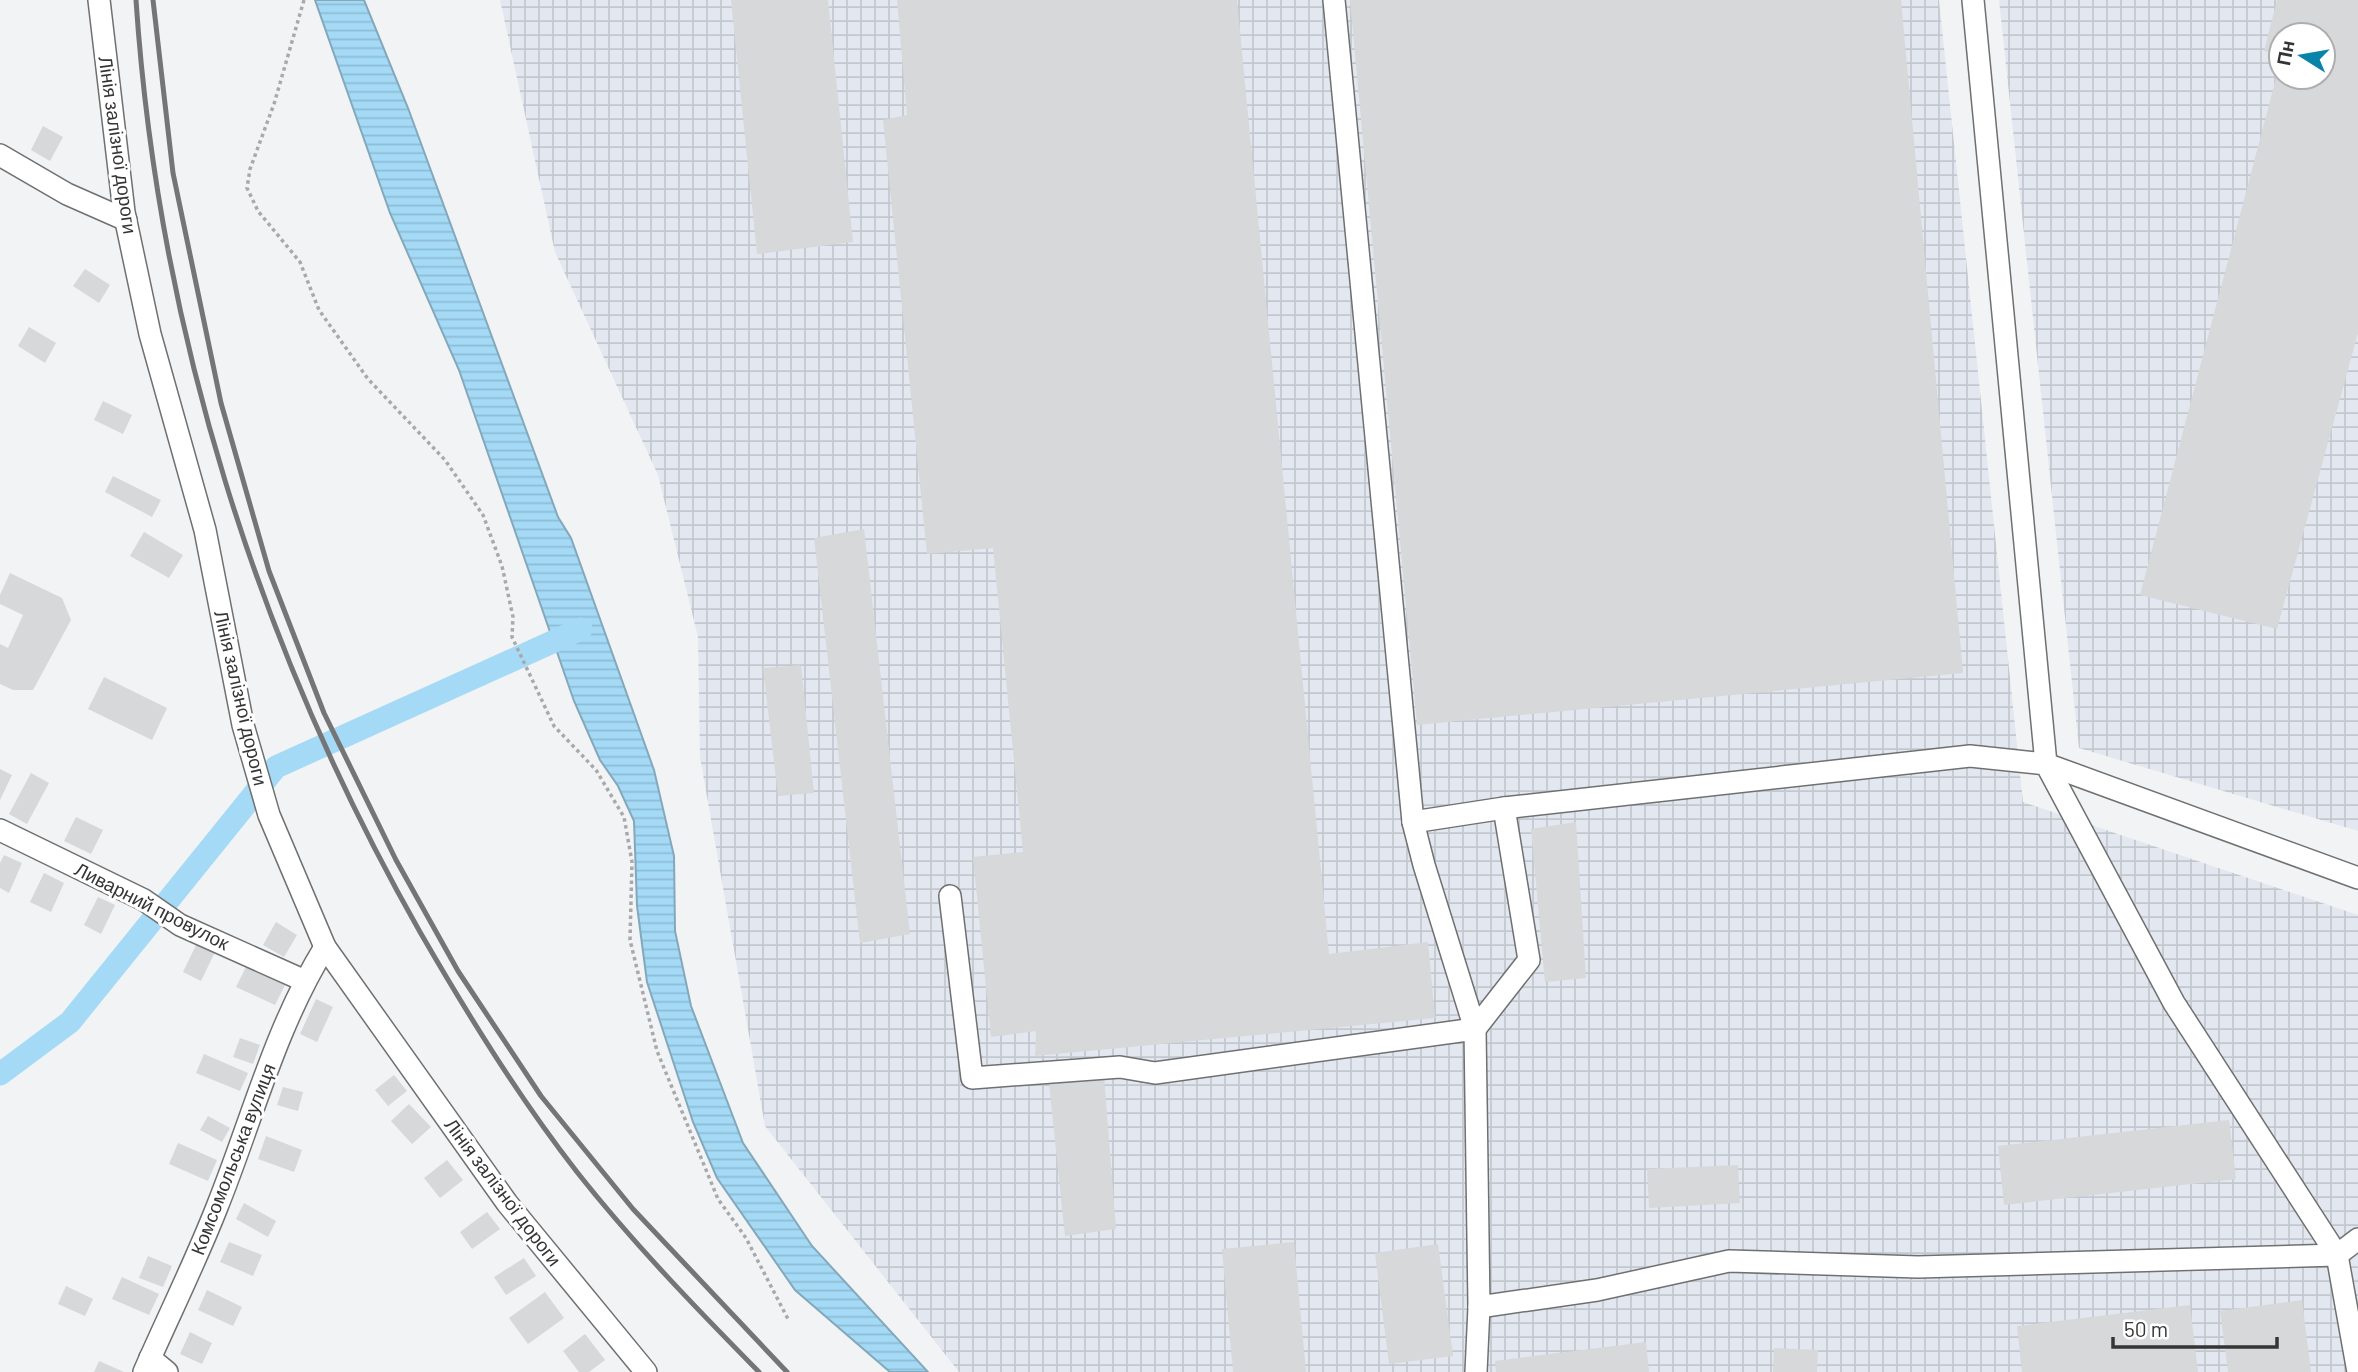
<svg xmlns="http://www.w3.org/2000/svg" width="2358" height="1372" font-family="Barlow,sans-serif">
<defs>
<pattern id="industrial-grid" width="8" height="8" patternUnits="userSpaceOnUse" patternTransform="scale(1.75)"><rect width="8" height="8" fill="#e3e7f0"/><path d="M0 4h8M4 0v8" fill="none" stroke="#c3c7ce"/></pattern>
<pattern id="water-rules" width="6" height="5" patternUnits="userSpaceOnUse" patternTransform="scale(1.75)"><rect width="6" height="5" fill="#a4daf6"/><path d="M0 2.5h6" fill="none" stroke="#8ebcd4"/></pattern>
</defs>
<rect width="100%" height="100%" fill="#f2f3f5"/>
<g fill="url(#industrial-grid)" fill-rule="evenodd">
<path d="M500,0H1939L2023,802L2358,915V1372H959L765,1126L700,757L698,637L658,475L555,252Z"/>
<path d="M1999,0H2358V831L2079,748ZM2281,35H2323V77H2281Z"/>
</g>
<path fill="url(#water-rules)" stroke="#83a8bc" stroke-width="2" d="M315,0H364L408,108L558,517L571,538L654,770L674,856L675,931L691,1006L743,1143L812,1246L928,1372H890L795,1290L717,1178L693,1122L647,982L637,906L634,821L618,786L600,760L574,701L459,370L390,213Z"/>
<g fill="none" stroke-linecap="round" stroke-linejoin="round">
<path stroke="#a4daf6" stroke-width="23" d="M0,1074L70,1022L276,767L581,629"/>
</g>
<g fill="#d7d8da">
<path d="M731,0H828L853,242L757,254Z"/>
<path d="M897,0H1237L1329,954L1428,942L1435,1018L1035,1056L1036,1031L991,1037L973,857L1023,852L993,548L927,554L883,120L907,115Z"/>
<path d="M1350,0H1901L1963,673L1417,725Z"/>
<path d="M2277,0H2358V333L2277,629L2140,595L2280,63L2281,77H2323V35H2281V55L2264,51Z"/>
<path d="M43,126L63,137L50,161L31,150Z"/>
<path d="M85,269L110,285L99,303L73,286Z"/>
<path d="M29,327L56,343L45,363L18,346Z"/>
<path d="M103,401L132,415L123,434L94,420Z"/>
<path d="M113,476L161,500L152,517L105,492Z"/>
<path d="M864,529L910,934L860,943L814,538Z"/>
<path d="M144,532L183,555L169,578L130,556Z"/>
<path d="M10,573L62,598L71,620L33,690H13L0,684V644L8,648L23,615L0,604V595Z"/>
<path d="M801,665L814,793L778,796L763,668Z"/>
<path d="M104,677L167,708L152,740L88,709Z"/>
<path d="M0,769L12,775L0,800Z"/>
<path d="M31,773L49,783L27,824L9,814Z"/>
<path d="M76,817L103,830L91,854L64,841Z"/>
<path d="M1576,822L1586,978L1545,982L1531,829Z"/>
<path d="M4,855L22,863L9,893L0,888V863Z"/>
<path d="M44,873L64,883L51,912L30,902Z"/>
<path d="M98,897L115,905L101,934L84,925Z"/>
<path d="M276,922L297,935L284,957L263,945Z"/>
<path d="M197,943L215,952L201,981L183,972Z"/>
<path d="M246,967L285,985L275,1005L236,987Z"/>
<path d="M316,999L333,1007L317,1042L300,1034Z"/>
<path d="M240,1038L260,1045L253,1064L233,1057Z"/>
<path d="M204,1054L248,1073L240,1091L196,1073Z"/>
<path d="M394,1075L407,1091L388,1106L375,1090Z"/>
<path d="M1104,1076L1116,1229L1065,1236L1049,1084Z"/>
<path d="M283,1087L303,1092L298,1111L277,1105Z"/>
<path d="M409,1104L431,1127L412,1144L391,1121Z"/>
<path d="M208,1116L230,1128L222,1142L200,1130Z"/>
<path d="M2229,1120L2236,1179L2004,1205L1998,1146Z"/>
<path d="M266,1136L302,1150L294,1172L258,1159Z"/>
<path d="M178,1143L217,1160L208,1181L169,1164Z"/>
<path d="M447,1160L463,1180L440,1198L424,1178Z"/>
<path d="M1738,1165L1740,1203L1649,1208L1647,1169Z"/>
<path d="M244,1203L276,1221L268,1237L236,1219Z"/>
<path d="M487,1212L500,1229L472,1249L460,1232Z"/>
<path d="M229,1242L262,1255L253,1276L220,1262Z"/>
<path d="M1294,1242L1306,1372H1233L1222,1249Z"/>
<path d="M1438,1244L1453,1356L1389,1364L1375,1253Z"/>
<path d="M148,1256L172,1266L163,1287L139,1278Z"/>
<path d="M524,1258L536,1276L506,1295L494,1277Z"/>
<path d="M122,1277L159,1294L149,1315L112,1299Z"/>
<path d="M66,1286L93,1299L85,1316L58,1304Z"/>
<path d="M207,1290L242,1307L233,1326L198,1310Z"/>
<path d="M545,1292L564,1318L528,1344L509,1318Z"/>
<path d="M2302,1300L2311,1372H2228L2220,1311Z"/>
<path d="M2190,1305L2198,1372H2022L2017,1326Z"/>
<path d="M190,1332L212,1343L202,1364L180,1354Z"/>
<path d="M585,1334L605,1360L589,1372H579L563,1351Z"/>
<path d="M1646,1342L1649,1372H1496L1495,1361Z"/>
<path d="M1774,1348L1818,1350L1817,1372H1773Z"/>
<path d="M99,1361L124,1372H94Z"/>
</g>
<g fill="none" stroke-linecap="round" stroke-linejoin="round">
<defs>
<g id="minor">
<path d="M99,0L124,212L150,334L205,530L243,725L269,815L325,947L507,1203L646,1372"/>
<path d="M1334,0L1413,822L1424,865L1475,1029L1479,1307L1597,1290L1729,1261L1918,1267L2337,1255L2358,1239"/>
<path d="M1973,0L2046,764L2358,878"/>
<path d="M0,155L67,194L126,220"/>
<path d="M1413,822L1504,808L1970,756L2046,764L2174,1003L2337,1255L2358,1372"/>
<path d="M0,830L144,900L180,925L305,981"/>
<path d="M950,896L972,1078L1120,1067L1155,1073L1475,1029L1529,960L1504,808"/>
<path d="M150,1358L167,1372"/>
<path d="M144,1372C168,1317 195,1263 217,1207C252,1120 275,1028 325,947"/>
<path d="M1476,1372L1479,1307"/>
</g>
</defs>
<use href="#minor" stroke="#6f7071" stroke-width="24"/>
<path stroke="#a9a9ab" stroke-width="3.5" stroke-dasharray="3.5 3.5" stroke-linecap="butt" d="M304,0L274,104L250,169L247,188L258,211L300,262L319,310L368,379L445,460L483,515L502,566L513,617L512,637L554,726L596,770L624,817L632,862L630,940L657,1051L718,1199L746,1238L789,1321"/>
<use href="#minor" stroke="#fff" stroke-width="21"/>
<g stroke="#757577" stroke-width="5">
<path d="M136,0C158,328 258,647 420,932C468,1015 518,1096 577,1172C633,1243 696,1308 759,1372"/>
<path d="M153,0L173,173L221,403L269,571L324,713L396,860L458,971L541,1096L633,1209L787,1372"/>
</g>
</g>
<g text-anchor="middle" stroke-width="6" stroke-linejoin="round" paint-order="stroke">
<g font-size="19" fill="#353536" stroke="#fff">
<text transform="translate(118 145) rotate(82)" y="7">Лінія залізної дороги</text>
<text transform="translate(241 698) rotate(77)" y="7">Лінія залізної дороги</text>
<text transform="translate(152 906) rotate(27)" y="7">Ливарний провулок</text>
<text transform="translate(233 1159) rotate(-69)" y="7">Комсомольська вулиця</text>
<text transform="translate(503 1192) rotate(53)" y="7">Лінія залізної дороги</text>
</g>
</g>
<g transform="translate(2302 56) rotate(281)"><circle r="33" fill="#ffffff" stroke="#aeaeaf" stroke-width="2"/>
<path d="M0-5L12 26L0 18L-12 26Z" fill="#0984a9"/>
<text y="-10" font-size="19" font-weight="bold" text-anchor="middle" fill="#353536">Пн</text>
</g>
<path d="M2113 1337v10h164v-10" fill="none" stroke="#353536" stroke-width="3.5"/>
<text x="2124" y="1337" font-size="21" fill="#353536" stroke="#ffffff" stroke-width="5" paint-order="stroke">50 m</text>
</svg>
